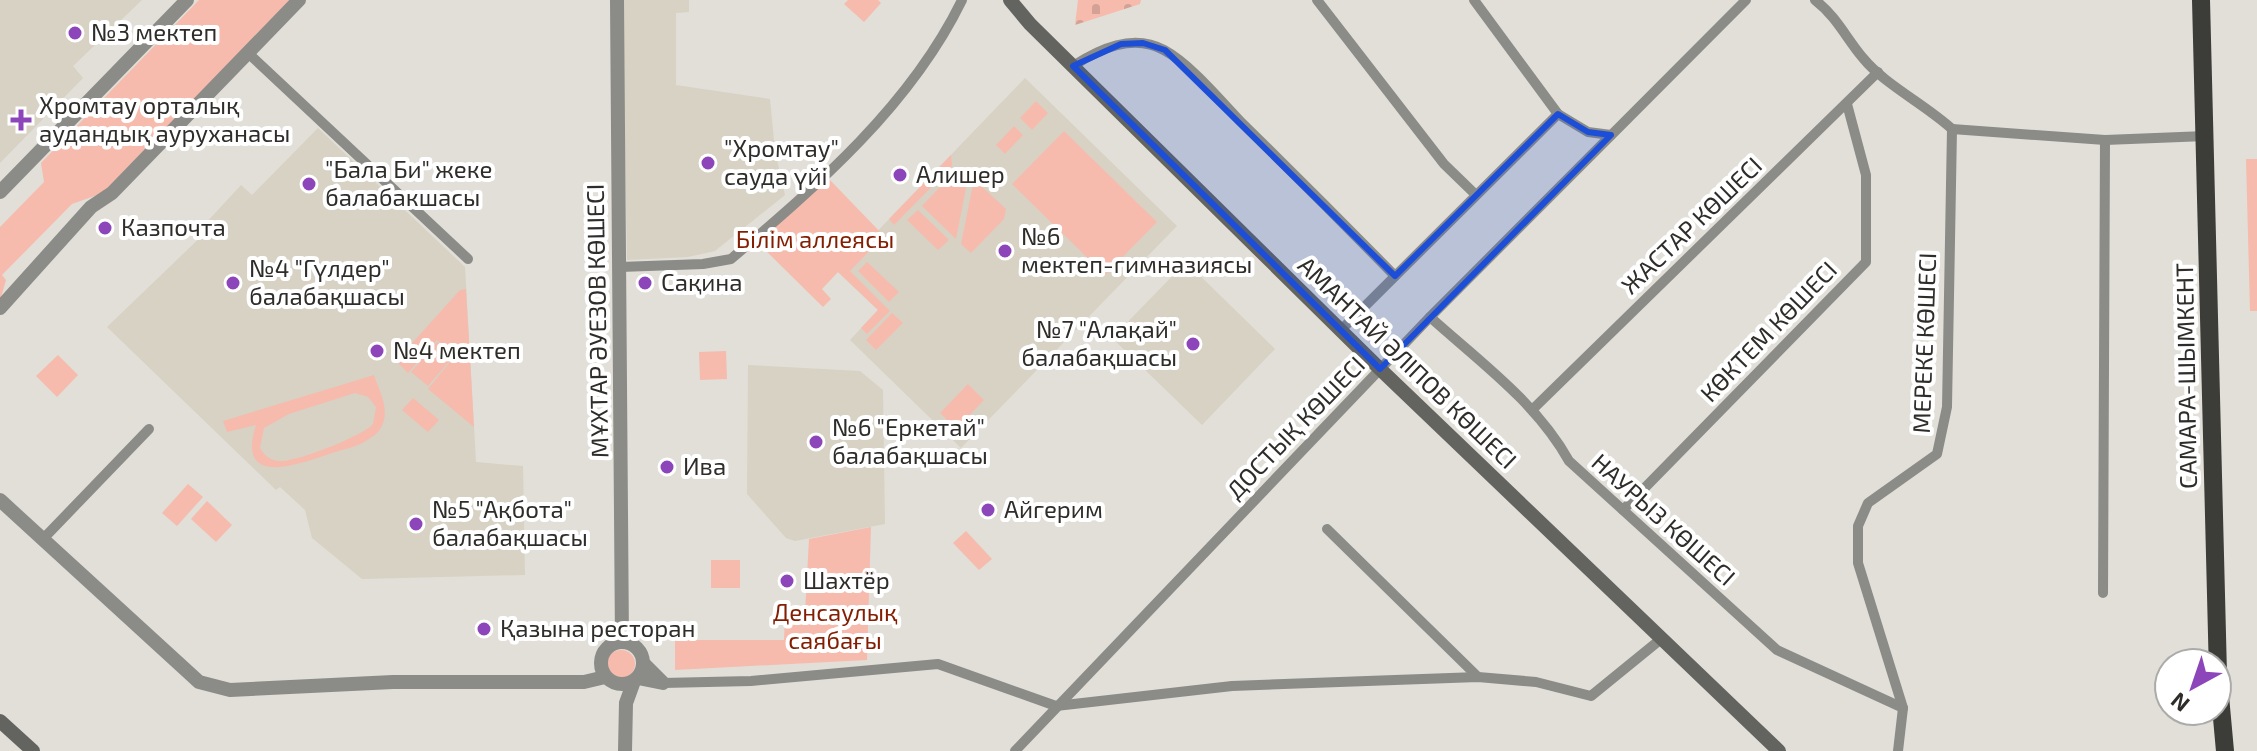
<svg xmlns="http://www.w3.org/2000/svg" width="2257" height="751" font-family="'Exo 2',sans-serif">
<defs>
<pattern id="cemetery-stones" width="16" height="16" patternUnits="userSpaceOnUse" patternTransform="scale(2)"><rect width="16" height="16" fill="#f6bbad"/><path d="M2 7V4a2 2 0 0 1 4 0v3zM10 15v-3a2 2 0 0 1 4 0v3z" fill="#d3a195"/></pattern>
</defs>
<rect width="100%" height="100%" fill="#e1dfd7"/>
<g fill="#d8d2c4">
<path d="M0,0H142L73,66L83,78L0,163Z"/>
<path d="M622,0H689V12L676,13V85L770,99L775,151L785,195L715,251L688,257L627,260Z"/>
<path d="M1025,78L1177,226L961,448L850,340L878,310L838,272Z"/>
<path d="M318,128L465,267L476,462L523,466L525,575L362,579L312,538L305,510L280,487L276,490L107,327L209,229L205,224L241,185L252,195Z"/>
<path d="M1186,262L1275,349L1202,425L1112,338Z"/>
<path d="M748,365L860,371L883,390L885,524L795,541L786,538L747,494Z"/>
</g>
<g fill="#f6bbad" fill-rule="evenodd">
<path d="M199,0H290L103,193L72,204L2,275L6,280L0,301V227L44,182L41,163Z"/>
<path d="M848,0H878L881,3L864,22L844,4Z"/>
<path d="M1036,101L1048,113L1032,130L1020,118Z"/>
<path d="M1014,126L1023,135L1005,154L996,145Z"/>
<path d="M1064,131L1157,222L1105,275L1012,184Z"/>
<path d="M951,155L952,166L894,225L889,219Z"/>
<path d="M2246,159H2257V311H2250Z"/>
<path d="M963,168L968,178L956,239L922,206L956,170Z"/>
<path d="M829,179L884,236L850,271L890,311L867,334L861,328L878,310L838,272L822,289L831,299L823,307L759,244V240Z"/>
<path d="M978,183L1006,209L1004,219L971,253L961,244L973,184Z"/>
<path d="M918,210L949,240L938,250L907,220Z"/>
<path d="M867,262L899,292L889,302L858,271Z"/>
<path d="M466,289V290L474,427L428,389L455,356L437,340L408,373L396,361L460,290Z"/>
<path d="M892,313L903,323L876,350L866,340Z"/>
<path d="M437,342L454,356L428,386L411,372Z"/>
<path d="M726,351L727,379L700,380L699,352Z"/>
<path d="M58,355L78,375L57,397L36,376Z"/>
<path d="M374,375C379,390 389,407 383,423C381,429 377,434 372,437C361,446 345,449 332,453C300,464 235,489 256,425L227,432L223,421ZM355,393L368,397L376,407L373,424C363,436 296,462 280,461C271,461 265,456 260,448L264,428L289,414Z"/>
<path d="M968,384L984,400L956,429L940,413Z"/>
<path d="M413,398L439,420L428,432L402,410Z"/>
<path d="M188,484L203,497L177,526L162,513Z"/>
<path d="M207,501L232,525L216,542L191,519Z"/>
<path d="M871,527L867,660L675,670V640H784L785,615L805,613L809,539Z"/>
<path d="M966,531L992,559L979,570L953,543Z"/>
<rect x="711" y="560" width="29" height="28"/>
<circle cx="621" cy="664" r="14"/>
</g>
<path fill="url(#cemetery-stones)" d="M1078,0H1141L1140,4L1075,25Z"/>
<g fill="none" stroke-linecap="round" stroke-linejoin="round">
<g stroke="#8b8c88" stroke-width="10">
<path d="M1317,0L1444,164L1476,195"/>
<path d="M1474,0L1558,114L1588,132L1611,135"/>
<path d="M1815,0C1837,17 1846,38 1863,58C1884,84 1926,105 1952,129L1947,407L1937,454L1868,503L1858,526V563L1903,708L1898,751"/>
<path d="M248,53L468,259"/>
<path d="M1073,66C1099,49 1133,33 1164,50C1190,64 1219,99 1240,121C1292,172 1344,224 1395,276"/>
<path d="M1952,129L2105,140L2206,136"/>
<path d="M620,267L703,264L731,259C818,185 911,105 962,0"/>
<path d="M1430,317C1480,362 1536,402 1569,461L1777,650L1903,708"/>
<path d="M1341,330L1558,114"/>
<path d="M1533,409L1878,72"/>
<path d="M1623,510L1866,262V175L1847,104"/>
<path d="M1327,529L1478,677"/>
<path d="M43,539L149,429"/>
<path d="M2103,593L2105,140"/>
<path d="M663,683L751,681L938,664L1056,706L1232,686L1478,677L1536,682L1591,696L1661,639"/>
<path d="M1015,751L1430,317L1746,0"/>
</g>
<g stroke="#8b8c88" stroke-width="14">
<path d="M617,0L622,642"/>
<path d="M0,192L187,0"/>
<path d="M0,308L91,207L112,193L299,0"/>
<path d="M0,500L199,682L230,690L393,682H584L605,677"/>
<circle cx="622" cy="663" r="21"/>
<path d="M638,678L663,683L644,664"/>
<path d="M625,751L626,703L634,681"/>
</g>
<g stroke="#636460" stroke-width="14">
<path d="M1010,0L1030,24L1380,369L1779,751"/>
<path d="M0,721L33,751"/>
</g>
<path stroke="#3c3c38" stroke-width="18" d="M2201,0L2218,674L2225,751"/>
</g>
<path fill="#1d4ed8" fill-opacity="0.2" stroke="#1d4ed8" stroke-width="6" stroke-linejoin="round" d="M1143,43L1165,50L1395,276L1558,114L1588,132L1611,135L1380,369L1073,66L1121,44Z"/>
<g fill="#8d46ba" stroke="#fff" stroke-width="3">
<circle cx="75" cy="33" r="8"/>
<path d="M17 108h8v8h8v8h-8v8h-8v-8h-8v-8h8z"/>
<circle cx="708" cy="163" r="8"/>
<circle cx="900" cy="175" r="8"/>
<circle cx="309" cy="184" r="8"/>
<circle cx="105" cy="228" r="8"/>
<circle cx="1005" cy="251" r="8"/>
<circle cx="233" cy="283" r="8"/>
<circle cx="645" cy="283" r="8"/>
<circle cx="1193" cy="344" r="8"/>
<circle cx="377" cy="351" r="8"/>
<circle cx="816" cy="442" r="8"/>
<circle cx="667" cy="467" r="8"/>
<circle cx="988" cy="510" r="8"/>
<circle cx="416" cy="524" r="8"/>
<circle cx="787" cy="581" r="8"/>
<circle cx="484" cy="629" r="8"/>
</g>
<g text-anchor="middle" stroke-width="8" stroke-linejoin="round" paint-order="stroke">
<g font-size="24" fill="#2e2d2a" stroke="#fff" text-anchor="start">
<text x="91" y="41">№3 мектеп</text>
<text x="39" y="114">Хромтау орталық<tspan x="39" dy="28">аудандық ауруханасы</tspan></text>
<text x="724" y="157">"Хромтау"<tspan x="724" dy="28">сауда үйі</tspan></text>
<text x="325" y="178">"Бала Би" жеке<tspan x="325" dy="28">балабакшасы</tspan></text>
<text x="916" y="183">Алишер</text>
<text x="121" y="236">Казпочта</text>
<text x="1021" y="245">№6<tspan x="1021" dy="28">мектеп-гимназиясы</tspan></text>
<text x="249" y="277">№4 "Гүлдер"<tspan x="249" dy="28">балабақшасы</tspan></text>
<text x="661" y="291">Сақина</text>
<text x="1177" y="338" text-anchor="end">№7 "Алақай"<tspan x="1177" dy="28">балабақшасы</tspan></text>
<text x="393" y="359">№4 мектеп</text>
<text x="832" y="436">№6 "Еркетай"<tspan x="832" dy="28">балабақшасы</tspan></text>
<text x="683" y="475">Ива</text>
<text x="432" y="518">№5 "Ақбота"<tspan x="432" dy="28">балабақшасы</tspan></text>
<text x="1004" y="518">Айгерим</text>
<text x="803" y="589">Шахтёр</text>
<text x="500" y="637">Қазына ресторан</text>
</g>
<g font-size="24" fill="#2e2d2a" stroke="#fff">
<text transform="translate(1692 226) rotate(-44)" y="8">ЖАСТАР КӨШЕСІ</text>
<text transform="translate(598 321) rotate(-91)" y="8">МҰХТАР ӘУЕЗОВ КӨШЕСІ</text>
<text transform="translate(1769 332) rotate(-46)" y="8">КӨКТЕМ КӨШЕСІ</text>
<text transform="translate(1925 343) rotate(-88)" y="8">МЕРЕКЕ КӨШЕСІ</text>
<text transform="translate(1407 363) rotate(44)" y="8">АМАНТАЙ ӘЛІПОВ КӨШЕСІ</text>
<text transform="translate(2187 376) rotate(-91)" y="8">САМАРА-ШЫМКЕНТ</text>
<text transform="translate(1296 428) rotate(-46)" y="8">ДОСТЫҚ КӨШЕСІ</text>
<text transform="translate(1663 520) rotate(42)" y="8">НАУРЫЗ КӨШЕСІ</text>
</g>
<g font-size="24" fill="#831e02" stroke="#fff">
<text x="815" y="248">Білім аллеясы</text>
<text x="835" y="621">Денсаулық<tspan x="835" dy="28">саябағы</tspan></text>
</g>
</g>
<g transform="translate(2193 687) rotate(220)"><circle r="38" fill="#ffffff" stroke="#ababaa" stroke-width="2"/>
<path d="M0-6L14 30L0 20L-14 30Z" fill="#8d46ba"/>
<text y="-12" font-size="22" font-weight="bold" text-anchor="middle" fill="#2e2d2a">N</text>
</g>
</svg>
